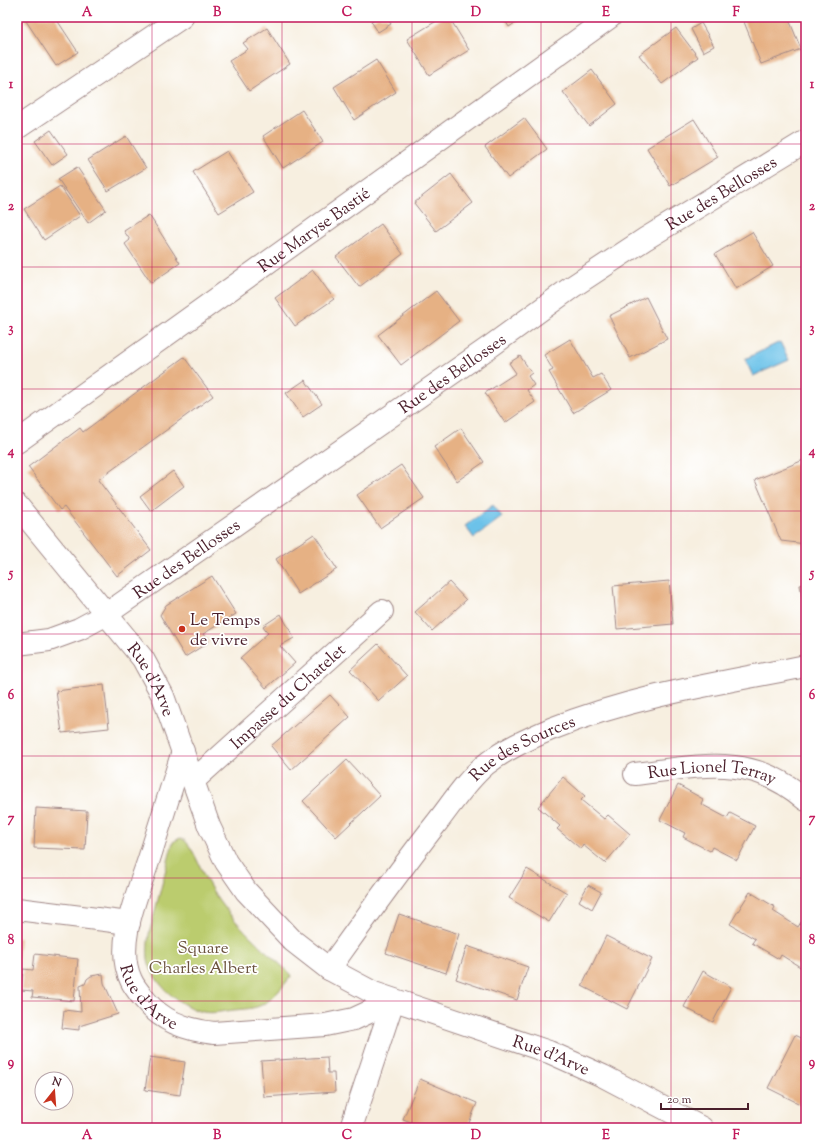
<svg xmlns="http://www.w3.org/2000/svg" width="823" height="1145" font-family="'Sorts Mill Goudy',serif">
<rect width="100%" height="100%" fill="#fff"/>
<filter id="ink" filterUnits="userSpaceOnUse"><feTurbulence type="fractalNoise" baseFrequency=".025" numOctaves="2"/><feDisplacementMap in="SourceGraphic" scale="8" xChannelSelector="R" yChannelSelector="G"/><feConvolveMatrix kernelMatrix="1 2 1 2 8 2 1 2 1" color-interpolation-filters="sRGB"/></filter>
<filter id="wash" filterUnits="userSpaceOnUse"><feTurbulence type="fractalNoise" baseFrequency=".012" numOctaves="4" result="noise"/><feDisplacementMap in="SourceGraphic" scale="16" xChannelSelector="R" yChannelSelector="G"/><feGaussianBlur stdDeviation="0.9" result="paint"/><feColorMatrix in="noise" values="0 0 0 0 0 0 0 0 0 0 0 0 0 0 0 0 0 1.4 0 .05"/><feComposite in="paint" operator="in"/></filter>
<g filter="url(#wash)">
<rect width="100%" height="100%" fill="#f7efe0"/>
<path fill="#bbcc6e" stroke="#82764c" d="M180,838C191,840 201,871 207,881C227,918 261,947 292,975C284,985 275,997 264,1004C255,1009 244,1009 234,1010C224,1011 213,1014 203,1012C180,1007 152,983 148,959C147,950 148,942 149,934L173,842Z"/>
<g fill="#6cc2e9" stroke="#5b708a">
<path d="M780,342L789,360L753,376L745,359Z"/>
<path d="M493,505L502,517L474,538L465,526Z"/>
</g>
<g id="blocks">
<g fill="#e6b184">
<path d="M55,17L78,52L56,66L24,18Z"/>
<path d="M378,17H387L391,24L378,32L371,21Z"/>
<path d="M443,17H449L469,50L429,75L407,39Z"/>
<path d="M503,17H524L509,27Z"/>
<path d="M742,17H788L801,49L761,64Z"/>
<path d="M701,23L714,46L703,52L691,29Z"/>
<path d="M267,28L290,64L249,91L229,61L248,49L243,43Z"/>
<path d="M676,28L698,57L662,84L639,55Z"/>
<path d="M376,60L396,92L354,120L334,87Z"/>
<path d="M592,70L617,104L589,126L563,92Z"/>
<path d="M302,110L323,142L283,168L263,136Z"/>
<path d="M524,118L547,149L508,178L485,147Z"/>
<path d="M694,119L718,157L670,186L647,148Z"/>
<path d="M51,130L68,154L52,165L35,141Z"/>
<path d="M126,136L146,168L108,191L88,160Z"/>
<path d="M227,151L253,192L219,213L193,172Z"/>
<path d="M77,167L106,210L88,223L58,179Z"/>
<path d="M451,174L473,203L436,231L414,203Z"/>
<path d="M60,186L80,216L44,240L24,209Z"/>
<path d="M149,215L180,263L151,283L125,244L130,240L124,231Z"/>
<path d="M381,224L403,254L359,287L336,257Z"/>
<path d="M752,232L773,266L736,289L715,254Z"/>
<path d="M313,270L334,299L295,326L275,298Z"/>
<path d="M436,291L459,321L401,365L378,335Z"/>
<path d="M646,297L667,339L630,358L609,316Z"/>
<path d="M570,339L593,378L601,374L611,390L573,413L549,372L553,370L544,355Z"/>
<path d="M520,356L532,373L528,376L534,385L527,390L535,402L505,423L485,393L516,373L509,363Z"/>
<path d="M184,357L213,396L98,480L151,550L117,576L64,507L60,510L28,467L80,428L83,432Z"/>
<path d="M305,380L322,404L303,417L286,393Z"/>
<path d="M461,428L484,462L457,481L434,447Z"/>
<path d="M806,459V544L781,541L755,480Z"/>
<path d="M401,465L424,498L380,528L357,495Z"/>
<path d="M173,471L184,486L151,511L140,496Z"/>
<path d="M314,534L337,569L298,594L276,559Z"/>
<path d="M212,576L236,614L203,634L209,642L185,657L160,615L166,605Z"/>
<path d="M669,581L673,624L617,629L613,586Z"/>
<path d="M449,582L466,600L432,631L415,612Z"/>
<path d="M806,584V612H805L800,585Z"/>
<path d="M281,614L294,638L280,646L295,663L266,688L240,658L268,633L263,626Z"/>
<path d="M378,644L407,676L379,701L350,670Z"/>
<path d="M104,685L109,728L62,733L56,691Z"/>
<path d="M330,695L350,717L291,770L271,746Z"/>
<path d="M347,760L380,796L336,837L303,801Z"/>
<path d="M563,777L585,796L581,800L604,819L608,815L630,834L605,863L583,845L581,849L557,829L560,826L538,807Z"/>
<path d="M678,785L703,799L701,804L727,818L730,813L755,826L737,860L712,847L710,851L683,837L685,833L660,820Z"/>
<path d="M36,808L87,811L85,850L34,848Z"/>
<path d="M527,869L567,893L549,922L509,898Z"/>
<path d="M588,885L601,892L592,909L579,901Z"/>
<path d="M750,892L775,907L773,911L798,927L801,922L806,925L805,970L781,955L779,959L752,943L755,939L730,924Z"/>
<path d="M399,914L459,934L446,973L386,953Z"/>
<path d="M606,936L652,959L627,1009L582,986Z"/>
<path d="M17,938H20L18,958H17Z"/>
<path d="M467,946L528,967L517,1000L456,979Z"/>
<path d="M35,954L78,959L74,1001L32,997L33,991L21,990L23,969L33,970Z"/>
<path d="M703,971L731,987L713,1022L684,1007Z"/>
<path d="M103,974L104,983L118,1014L79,1026V1030L62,1028L64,1010L81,1012L80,986L85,984L87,979L91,976Z"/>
<path d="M795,1035L806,1040V1102L804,1106L768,1088Z"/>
<path d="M150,1057L185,1062L180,1095L145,1090Z"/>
<path d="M327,1057L328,1073H334L335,1092L264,1097L261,1061Z"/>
<path d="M420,1079L477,1103L467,1128H426L403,1119Z"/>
</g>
</g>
</g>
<g filter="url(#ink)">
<use href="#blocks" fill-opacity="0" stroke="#a08786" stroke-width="1"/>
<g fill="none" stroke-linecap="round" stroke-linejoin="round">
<defs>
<g id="street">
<path d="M17,128L182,17"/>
<path id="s1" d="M17,442L610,17"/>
<path id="s2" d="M105,615L491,346L572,287L645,239L806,141"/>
<path id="s3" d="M183,751C172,787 160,823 149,859C138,893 114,945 131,980C134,987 140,994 145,1000C162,1022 187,1030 214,1033L325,1025L354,1019L393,1001"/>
<path id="s4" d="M635,774C701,766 751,752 806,800"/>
<path id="s5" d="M193,781L382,611"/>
<path d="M17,909L129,923"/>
<path id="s6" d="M329,969C364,920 398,872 435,825C451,805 465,782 485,765C505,749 528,739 551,729C633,696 720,683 806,666"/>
<path d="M351,1128L393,1001"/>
</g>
<g id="secondary">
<path id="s7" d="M17,505L143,659L163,696L209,826L226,862L246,891L293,941L329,969L374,993L549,1052L603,1076L702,1128"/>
<path d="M17,644L49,640L79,629L105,615"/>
</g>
</defs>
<use href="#street" stroke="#a08786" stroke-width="24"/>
<use href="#secondary" stroke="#a08786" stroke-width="24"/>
<use href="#street" stroke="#fff" stroke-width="22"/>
<use href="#secondary" stroke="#fff" stroke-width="22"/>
</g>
</g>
<path fill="none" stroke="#c2185b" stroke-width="1" stroke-opacity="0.55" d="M152,17V1128M282,17V1128M412,17V1128M541,17V1128M671,17V1128M17,144H806M17,267H806M17,389H806M17,511H806M17,634H806M17,756H806M17,878H806M17,1001H806"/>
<circle fill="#c8321e" stroke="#fff" stroke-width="1.5" cx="182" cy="629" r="4"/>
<g text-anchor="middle" stroke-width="3.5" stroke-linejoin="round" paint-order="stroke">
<g font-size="17" fill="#4a1f2b" stroke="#fff">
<text dy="6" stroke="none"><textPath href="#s2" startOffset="747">Rue des Bellosses</textPath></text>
<text dy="6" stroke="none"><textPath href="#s1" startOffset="365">Rue Maryse Bastié</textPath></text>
<text dy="6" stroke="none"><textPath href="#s2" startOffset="423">Rue des Bellosses</textPath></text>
<text dy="6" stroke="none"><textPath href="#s2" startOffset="99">Rue des Bellosses</textPath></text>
<text dy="6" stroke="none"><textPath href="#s7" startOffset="221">Rue d'Arve</textPath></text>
<text dy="6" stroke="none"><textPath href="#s5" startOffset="127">Impasse du Chatelet</textPath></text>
<text dy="6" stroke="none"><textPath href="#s6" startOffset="298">Rue des Sources</textPath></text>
<text dy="6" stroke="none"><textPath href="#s4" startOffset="78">Rue Lionel Terray</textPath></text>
<text dy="6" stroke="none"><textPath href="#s3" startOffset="263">Rue d'Arve</textPath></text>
<text dy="6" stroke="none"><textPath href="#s7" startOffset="807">Rue d'Arve</textPath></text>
</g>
<g font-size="17" fill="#4a1f2b" stroke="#fff" text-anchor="start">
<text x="190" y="625">Le Temps<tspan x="190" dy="20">de vivre</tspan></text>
</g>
<g font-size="17" fill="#6c533f" stroke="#fff">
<text x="203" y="953">Square<tspan x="203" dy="20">Charles Albert</tspan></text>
</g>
</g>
<rect width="823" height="1145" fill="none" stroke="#fff" stroke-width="44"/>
<g transform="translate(54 1091) rotate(17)"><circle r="19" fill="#ffffff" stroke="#b7a5aa"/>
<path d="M0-3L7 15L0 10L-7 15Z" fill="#c8321e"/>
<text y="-6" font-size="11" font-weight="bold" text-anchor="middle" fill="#4a1f2b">N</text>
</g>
<path d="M661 1103v6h87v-6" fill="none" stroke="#4a1f2b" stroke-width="2"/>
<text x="667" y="1103" font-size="12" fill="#4a1f2b" stroke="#ffffff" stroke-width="3" paint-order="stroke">20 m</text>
<rect x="22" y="22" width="779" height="1101" fill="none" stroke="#c2185b" stroke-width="1.5"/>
<g font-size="13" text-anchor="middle" font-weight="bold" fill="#c2185b">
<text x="87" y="16">A</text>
<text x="217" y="16">B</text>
<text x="347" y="16">C</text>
<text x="476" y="16">D</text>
<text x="606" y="16">E</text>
<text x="736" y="16">F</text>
<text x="11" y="88">1</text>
<text x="812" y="88">1</text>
<text x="11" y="210">2</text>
<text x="812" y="210">2</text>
<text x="11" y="332">3</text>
<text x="812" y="332">3</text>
<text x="11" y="455">4</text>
<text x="812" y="455">4</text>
<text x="11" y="577">5</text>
<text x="812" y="577">5</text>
<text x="11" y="699">6</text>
<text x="812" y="699">6</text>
<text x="11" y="822">7</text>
<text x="812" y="822">7</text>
<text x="11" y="944">8</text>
<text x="812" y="944">8</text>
<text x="11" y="1066">9</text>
<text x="812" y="1066">9</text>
<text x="87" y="1139">A</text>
<text x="217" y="1139">B</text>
<text x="347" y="1139">C</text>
<text x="476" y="1139">D</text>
<text x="606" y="1139">E</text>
<text x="736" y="1139">F</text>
</g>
</svg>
